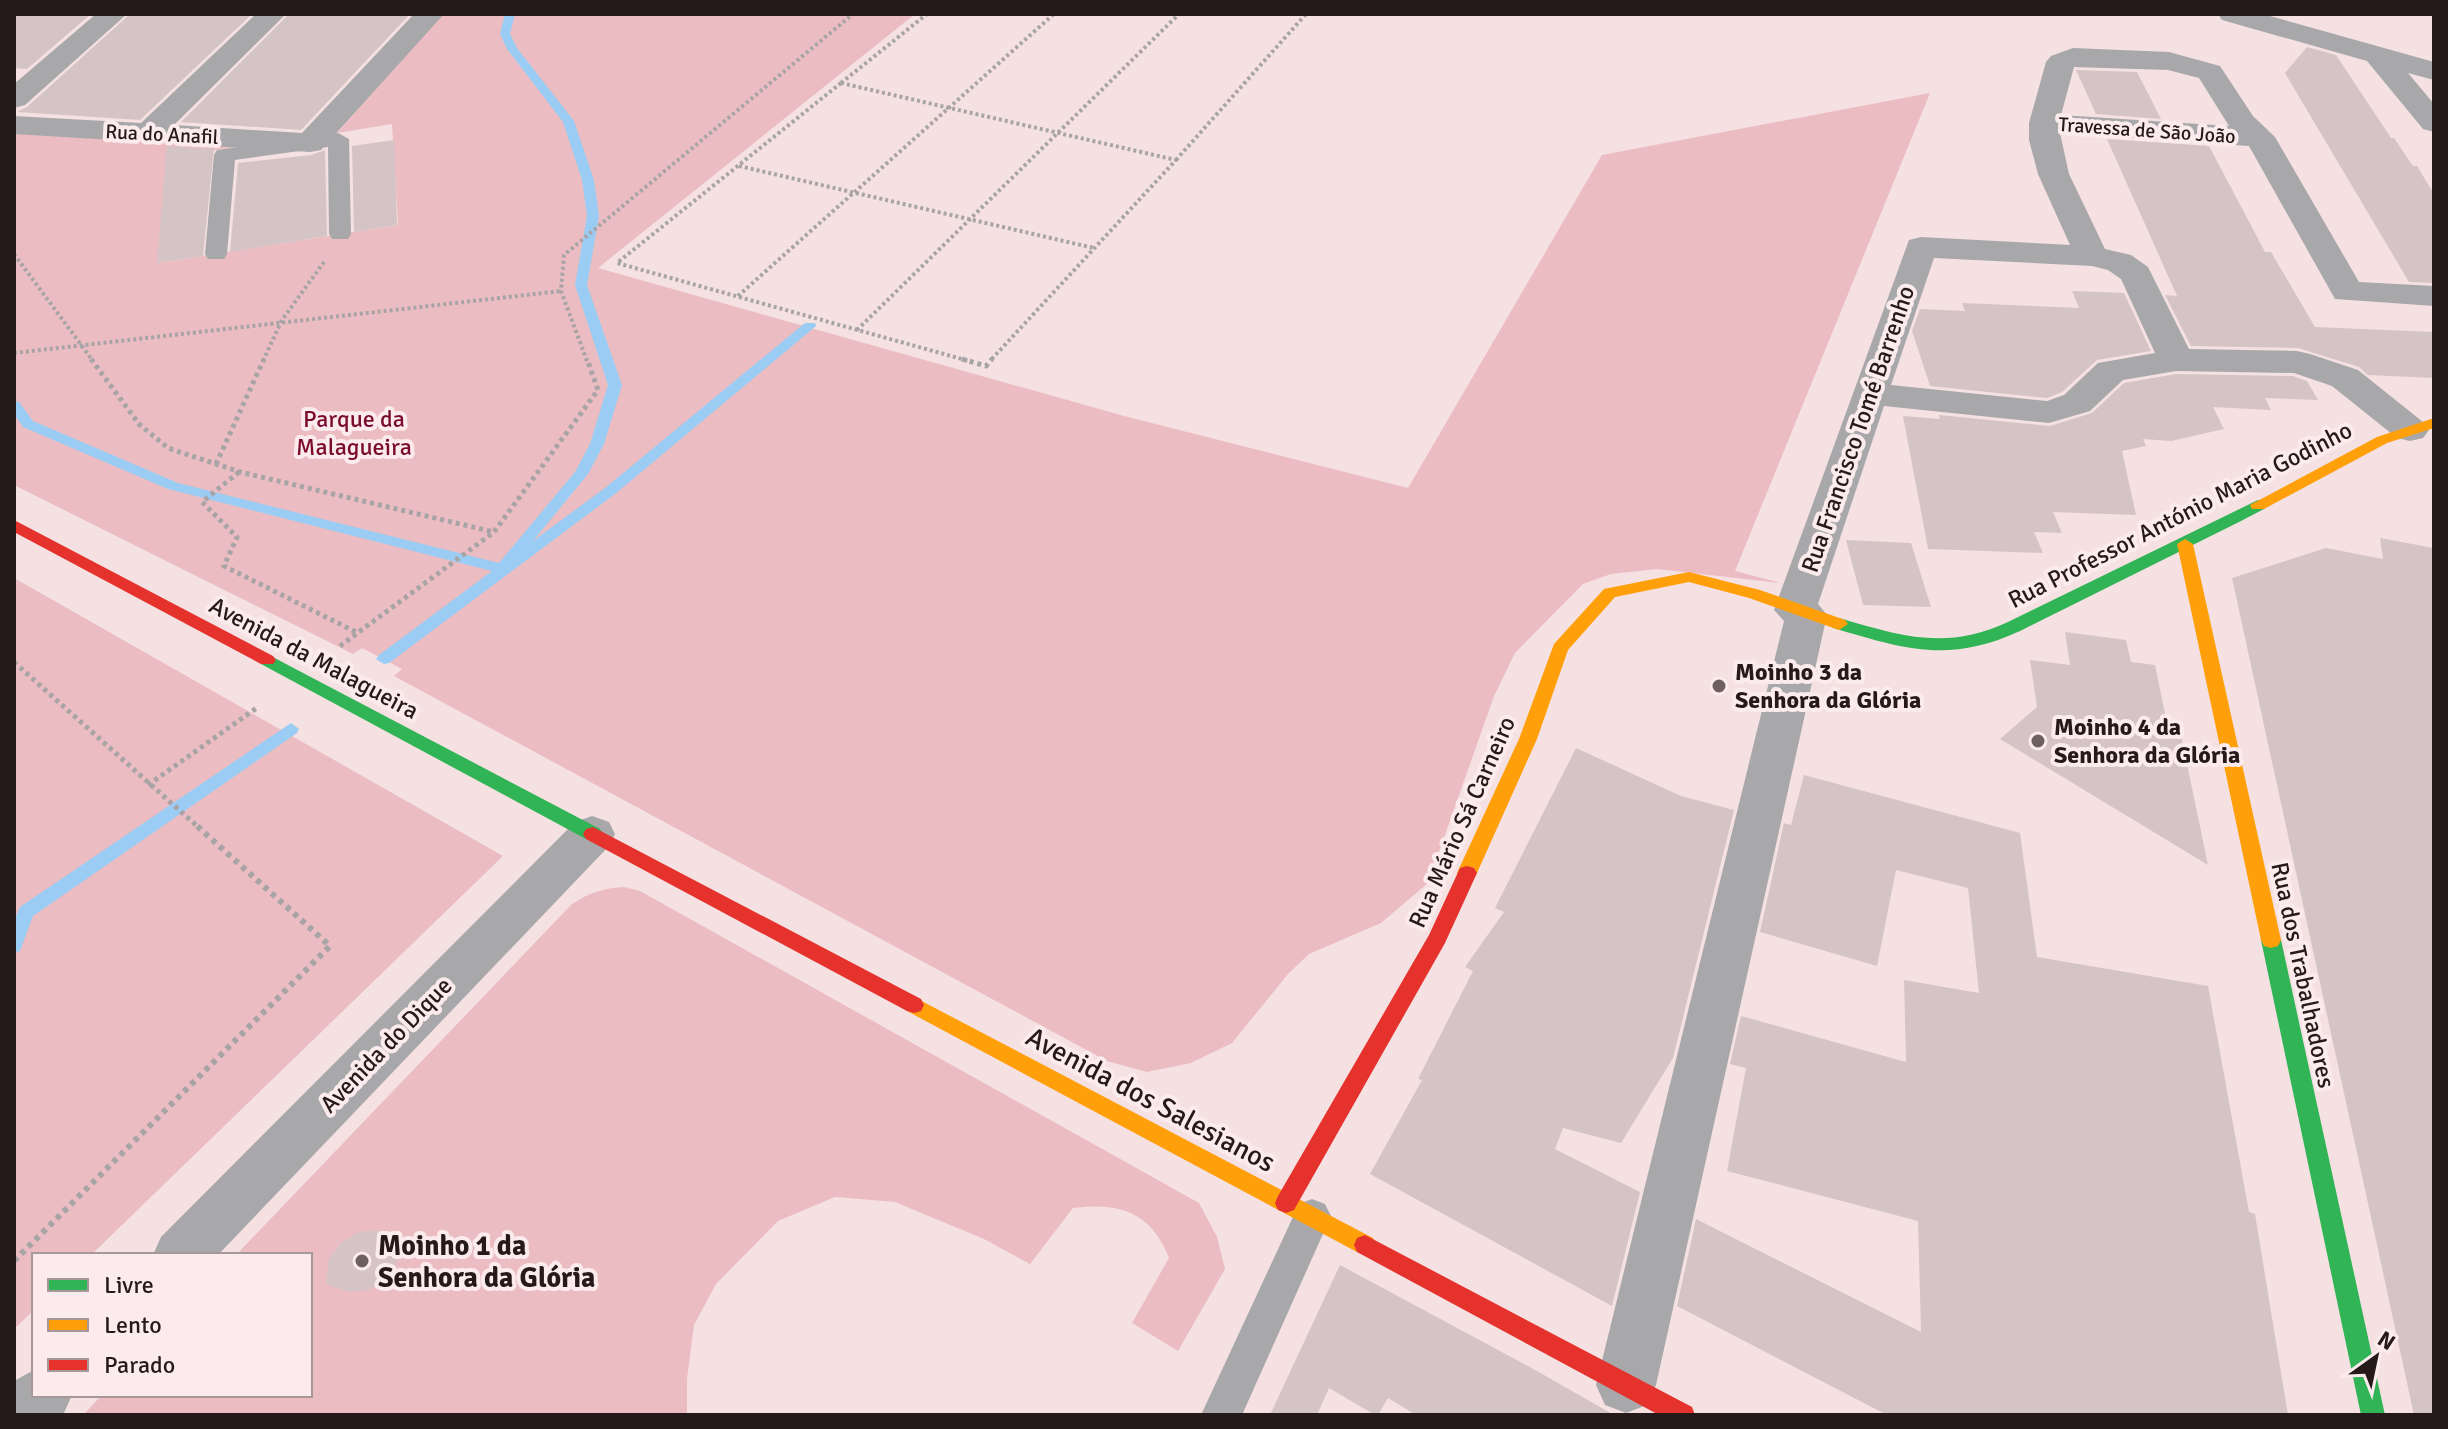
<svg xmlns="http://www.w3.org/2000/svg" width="2448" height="1429" font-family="Signika,sans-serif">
<rect width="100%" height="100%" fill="#f5e0e2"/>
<g fill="#ebbdc2">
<path d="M441,14H915L598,268L1124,416L1408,488L1602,155L1930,93L1735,571L1781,583L1657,569L1611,574L1583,584L1515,653L1494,696L1428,883L1381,923L1309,954L1288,974L1232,1043L1191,1063L1147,1072L1107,1061L394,676L402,669L362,648L353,654L14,485V133L236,147L168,157L158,263L398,225L392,124L337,133Z"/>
<path d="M14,578L503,856L91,1255H34V1310L14,1329Z"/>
<path d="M624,887L640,891L1199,1203L1217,1237L1225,1269L1178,1351L1132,1323L1169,1258C1151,1212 1120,1202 1073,1208L1030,1264L984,1239L895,1202L835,1197L778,1221L716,1284L694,1325L687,1379V1415H83L102,1395H310V1255H236L572,904C589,893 603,888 624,887Z"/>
</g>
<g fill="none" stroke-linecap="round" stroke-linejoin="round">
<g fill="#9accf4" fill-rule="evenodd">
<path d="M505,14H515L510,34L517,48L574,121L594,180L599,216L587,285L622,385L604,444L588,474L533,541L605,488L805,323H815L816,326L615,494L389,663L384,664L376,659L379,655L492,571L168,489L23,427L14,414V401L19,402L33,421L178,483L499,563L575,472L590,444L608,385L575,285L587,216L582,180L563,122L507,49L500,34Z"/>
<path d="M291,723L299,729L297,733L33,916L20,951L14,953V921L20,907Z"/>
</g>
</g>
<g fill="#d5c4c6">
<path d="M16,14H91L27,69L14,68Z"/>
<path d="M130,14H252L140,120L17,112L27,107Z"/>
<path d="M289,14H410L301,130L181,122Z"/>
<path d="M2307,47L2336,55L2391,138H2394L2413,166H2417L2434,194V283L2409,282L2285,73Z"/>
<path d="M2076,70L2137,72L2161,119L2096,114Z"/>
<path d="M2107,139L2209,146L2265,252H2271L2315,327L2434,332V378L2368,375L2359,367L2298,348L2191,346L2165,295L2177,296Z"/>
<path d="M394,140L397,225L354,232L352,146Z"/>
<path d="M167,146L214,149L203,256L157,263Z"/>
<path d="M325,150L327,236L230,252L238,163L311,155Z"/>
<path d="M2072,291L2124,293L2151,351L2097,360L2062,392L2047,398L1930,386L1912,331L1920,309L1965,311L1962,303L2079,308Z"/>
<path d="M2176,374L2293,376L2307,381L2318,400L2265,398L2271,410L2213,407L2224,429L2171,441L2143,439L2146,446L2122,451L2136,515L2053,512L2062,533L2034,532L2043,553L1928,549L1903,416L1940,419L1939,415L2050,426L2092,413L2124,383Z"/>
<path d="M2380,538L2434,548V1415H2414L2232,578L2326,548L2383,559Z"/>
<path d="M1846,540L1911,543L1931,607L1863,605Z"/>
<path d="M2065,632L2126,640L2131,662L2155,665L2169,733L2181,735L2208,865L2000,739L2037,707L2030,660L2070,665Z"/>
<path d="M1576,748L1681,796L1734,810L1673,1058L1621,1143L1563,1128L1555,1149L1640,1192L1612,1306L1370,1174L1422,1080L1418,1079L1473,971L1465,967L1504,912L1495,908Z"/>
<path d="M1804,775L2020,833L2037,957L2208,986L2249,1212L2255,1214L2288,1415H1887L1677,1306L1696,1219L1921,1332L1918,1221L1727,1171L1746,1068L1730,1064L1741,1016L1906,1062L1904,980L1979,993L1968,888L1896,870L1877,966L1760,932L1784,823L1791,825Z"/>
<path d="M376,1230L400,1240L396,1264L385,1280L368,1290L349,1292L326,1284L329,1258L341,1243L359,1232Z"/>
<path d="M1340,1265L1537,1371L1614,1415H1416L1388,1398L1378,1415H1375L1329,1388L1317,1415H1270Z"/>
</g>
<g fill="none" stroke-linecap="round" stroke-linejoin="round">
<g stroke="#a8a4a6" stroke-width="4" stroke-dasharray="3 3" stroke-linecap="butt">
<path d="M841,83L1176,160L990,361"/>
<path d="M841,83L617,263L969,361"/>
<path d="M841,83L927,14"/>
<path d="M1176,160L1306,14"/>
<path d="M739,166L1094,248"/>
<path d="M14,254L93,361"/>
<path d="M738,296L1054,14"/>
<path d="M857,330L1179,14"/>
<path d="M14,353L561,291"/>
<path d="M263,361L282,320L324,262"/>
<path d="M587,361L561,291L564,255L853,14"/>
</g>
<g stroke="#a8a4a6" stroke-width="5" stroke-dasharray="4 4" stroke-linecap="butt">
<path d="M91,359L139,424L168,448L240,472L494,532"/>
<path d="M962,359L986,366L992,359"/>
<path d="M216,464L264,359"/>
<path d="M239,472L202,502L237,537L224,566L358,633"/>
<path d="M340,646L494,532L598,390L587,359"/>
<path d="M14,662L198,827"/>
<path d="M148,785L258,707"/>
</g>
<path stroke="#a8a4a6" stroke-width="6" stroke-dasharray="5 5" stroke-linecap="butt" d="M14,1261L330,946L196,825"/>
<g fill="#a8a8ab" fill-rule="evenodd">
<path d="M338,133L349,139L351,234L348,239H332L329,234L328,147L235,160L227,254L224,259H208L205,254L214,155L217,150Z"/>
<path d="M1312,1199L1325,1204L1331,1216L1242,1415H1201L1299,1204Z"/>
</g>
<g fill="#a8a8ab" fill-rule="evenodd">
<path d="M96,14H127L25,105L14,108V84Z"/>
<path d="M256,14H286L174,125L302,133L414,14H444L321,150L310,152L14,134V116L141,123Z"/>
<path d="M2218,14H2263L2434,62V80L2408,73L2434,104V132L2423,129L2367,61L2222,20Z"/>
<path d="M2073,48L2169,52L2220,66L2253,116L2275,137L2359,282L2434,286V306L2335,299L2249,146L2060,133L2069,174L2105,249L2131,255L2148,267L2189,349L2297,351L2310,354L2358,370L2423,422L2429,430L2423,438L2410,441L2397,438L2332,386L2294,373L2176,371L2123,380L2090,411L2049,423L1884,406L1818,604L1827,615L1656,1385L1647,1405L1626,1413L1605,1405L1596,1385L1784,621L1774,610L1909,240L1921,237L2070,245L2038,174L2029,140V123L2046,62L2051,56ZM2074,67L2168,70L2199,78L2229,126L2061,115ZM1934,258L2092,266L2108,270L2121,279L2155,353L2098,363L2064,395L2047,401L1891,385Z"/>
<path d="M592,816L609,822L615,834L609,846L218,1255H153L161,1237L575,822Z"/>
<path d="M34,1370V1395H72L63,1415H14V1381Z"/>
</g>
<g fill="#30b455" fill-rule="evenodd">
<path d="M2258,500L2264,501L2266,505L2264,509L2239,522L2020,631C1948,664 1905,649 1833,628L1830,624L1839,618C1901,636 1946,651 2008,622Z"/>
<path d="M267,654L600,829L603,834L600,839H586L261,664L258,660L261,656Z"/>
<path d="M2271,932L2278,934L2281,940L2385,1415H2361L2261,940L2264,934Z"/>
</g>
<g fill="#ff9f0a" fill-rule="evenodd">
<path d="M2434,418V428L2387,443L2264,509H2252L2250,505L2377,437Z"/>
<path d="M2185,539L2193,544L2281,940L2278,946L2271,948L2264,946L2261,940L2177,544Z"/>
<path d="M1689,572L1760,590L1845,620L1848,624L1839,630L1749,598L1689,582L1615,597L1568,650L1537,739L1477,873L1474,878H1460L1457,873L1519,739L1554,644L1604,589Z"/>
<path d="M914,997L1373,1238L1376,1245L1373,1252L1365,1255L1357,1252L907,1011L904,1005L907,999Z"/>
</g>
<g fill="#e5322d" fill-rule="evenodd">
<path d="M14,520L273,656L276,660L273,664H261L14,532Z"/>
<path d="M593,827L921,999L924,1005L921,1011L914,1013L907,1011L586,839L583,834L586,829Z"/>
<path d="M1467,866L1474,868L1477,873L1445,943L1294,1210L1286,1213L1278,1210L1275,1203L1278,1196L1429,935L1460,868Z"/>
<path d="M1365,1235L1692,1407L1695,1415H1659L1357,1252L1354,1245L1357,1238Z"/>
</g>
</g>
<g fill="#6e5f60" stroke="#fbebed" stroke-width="3">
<circle cx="1719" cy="686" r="8"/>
<circle cx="2038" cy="741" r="8"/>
<circle cx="362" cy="1261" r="8"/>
</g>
<g text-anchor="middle" stroke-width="8" stroke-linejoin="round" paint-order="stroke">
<g font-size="20" fill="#26191a" stroke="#fbebed">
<text transform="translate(2147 130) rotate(4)" y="7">Travessa de São João</text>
<text transform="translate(162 134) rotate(3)" y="7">Rua do Anafil</text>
</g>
<g font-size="24" fill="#7a0b2e" stroke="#fbebed">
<text x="354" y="427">Parque da<tspan x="354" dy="28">Malagueira</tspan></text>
</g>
<g font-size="24" fill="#26191a" stroke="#fbebed">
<text transform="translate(1858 429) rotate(-71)" y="8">Rua Francisco Tomé Barrenho</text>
<text transform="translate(2180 515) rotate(-27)" y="8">Rua Professor António Maria Godinho</text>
<text transform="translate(314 658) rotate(28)" y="8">Avenida da Malagueira</text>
<text transform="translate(1462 822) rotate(-66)" y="8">Rua Mário Sá Carneiro</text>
<text transform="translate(2303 975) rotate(78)" y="8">Rua dos Trabalhadores</text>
<text transform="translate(386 1045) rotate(-46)" y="8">Avenida do Dique</text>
</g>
<g font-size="24" font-weight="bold" fill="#26191a" stroke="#fbebed" text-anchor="start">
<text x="1735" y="680">Moinho 3 da<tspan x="1735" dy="28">Senhora da Glória</tspan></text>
<text x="2054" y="735">Moinho 4 da<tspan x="2054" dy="28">Senhora da Glória</tspan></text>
</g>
<g font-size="28" fill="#26191a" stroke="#fbebed">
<text transform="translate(1151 1099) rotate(28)" y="10">Avenida dos Salesianos</text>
</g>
<g font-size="28" font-weight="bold" fill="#26191a" stroke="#fbebed" text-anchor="start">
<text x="378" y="1255">Moinho 1 da<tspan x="378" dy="32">Senhora da Glória</tspan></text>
</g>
</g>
<rect width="2448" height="1429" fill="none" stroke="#26191a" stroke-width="32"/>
<rect x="32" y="1253" width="280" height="144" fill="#fbebed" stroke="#a69799" stroke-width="2"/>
<rect x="48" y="1279" width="40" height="12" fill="#30b455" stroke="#a69799" stroke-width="2"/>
<text x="104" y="1293" font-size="24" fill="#26191a">Livre</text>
<rect x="48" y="1319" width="40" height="12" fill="#ff9f0a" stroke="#a69799" stroke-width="2"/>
<text x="104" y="1333" font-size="24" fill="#26191a">Lento</text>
<rect x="48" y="1359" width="40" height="12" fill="#e5322d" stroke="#a69799" stroke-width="2"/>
<text x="104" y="1373" font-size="24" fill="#26191a">Parado</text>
<g transform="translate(2376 1357) rotate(33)" stroke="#fbebed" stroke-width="6" paint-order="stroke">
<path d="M0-6L14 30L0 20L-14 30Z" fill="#26191a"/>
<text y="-12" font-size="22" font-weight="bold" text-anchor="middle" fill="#26191a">N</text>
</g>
</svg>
